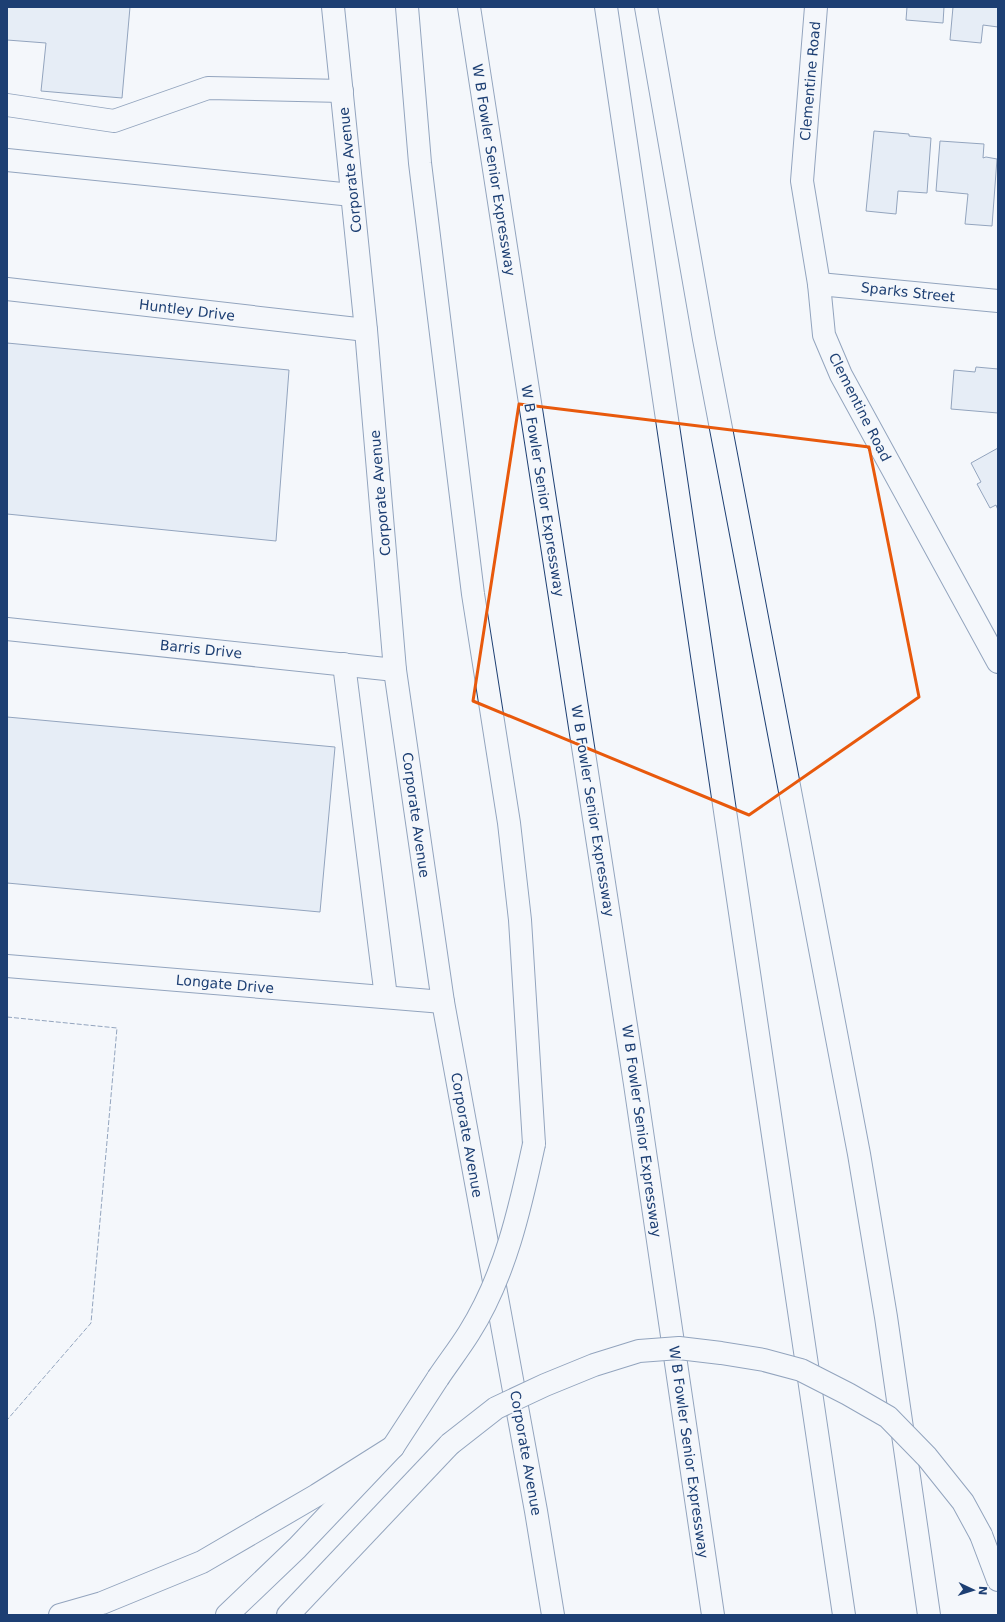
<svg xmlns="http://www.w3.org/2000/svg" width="1005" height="1622" font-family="'DejaVu Sans',sans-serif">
<rect width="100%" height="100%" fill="#f4f7fb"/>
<g fill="#d5e0f0" stroke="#1d3f73">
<path d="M7,7H130L122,98L41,91L46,43L7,40Z"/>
<path d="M907,7H944L943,23L906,20Z"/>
<path d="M953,7H998V27L983,25L981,43L950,40Z"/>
<path d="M874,131L909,134V136L931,138L927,193L898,191L896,214L866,211Z"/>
<path d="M940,141L984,144L983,158L986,157L997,159L992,226L965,224L968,194L936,191Z"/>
<path d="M7,343L289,370L276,541L7,514Z"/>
<path d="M976,367L998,369V413L951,409L954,370L975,372Z"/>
<path d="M998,448V510L996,505L990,508L977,484L981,482L971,463Z"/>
<path d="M7,717L335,747L320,912L7,883Z"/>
</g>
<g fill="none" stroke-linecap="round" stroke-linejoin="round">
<defs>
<g id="minor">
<path d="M333,7L366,330L395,670L443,1002L536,1511L553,1615"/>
<path d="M816,7L802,181L819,284L824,335L841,375L998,662"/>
<path d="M7,105L114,121L208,88L342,91"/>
<path d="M7,160L352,195"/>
<path d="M819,284L998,301"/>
<path d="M7,289L366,330"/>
<path d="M7,629L395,670"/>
<path d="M344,664L386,997"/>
<path d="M7,966L443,1002"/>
</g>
<g id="highway">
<path d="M407,7L420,163L473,594L509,823L520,920L534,1144"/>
<path d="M469,7L635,1084L713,1615"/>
<path d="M606,7L844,1615"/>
<path d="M646,7L704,339L859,1154L886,1317L929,1615"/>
<path d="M981,1535L998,1580"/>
<path d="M60,1615L102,1603L202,1562L317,1495L393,1447"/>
<path d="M227,1615L297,1548L393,1447L438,1378"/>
<path d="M288,1615L450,1444"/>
</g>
</defs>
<use href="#minor" stroke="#1d3f73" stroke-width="24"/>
<use href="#highway" stroke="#1d3f73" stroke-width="24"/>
<use href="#minor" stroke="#f4f7fb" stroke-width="22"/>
<use href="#highway" stroke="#f4f7fb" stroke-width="22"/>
<defs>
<g id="highway-bridge">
<path d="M438,1378C448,1363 459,1349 469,1333C505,1276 520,1209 534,1144"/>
<path d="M450,1444L496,1408L545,1385L594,1365L639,1351L679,1348L721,1353L764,1360L801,1370L848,1394L888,1417L927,1457L963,1502L981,1535"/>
</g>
</defs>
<use href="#highway-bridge" stroke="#1d3f73" stroke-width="24" stroke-linecap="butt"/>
<use href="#highway-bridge" stroke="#f4f7fb" stroke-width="22"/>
<path stroke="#1d3f73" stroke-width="1" stroke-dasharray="5 2" stroke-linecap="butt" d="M7,1017L117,1028L91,1323L7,1420"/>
</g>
<path d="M0 0H1005V1622H0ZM519,404L869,447L919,697L749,815L473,701Z" fill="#f4f7fb" fill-opacity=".55" fill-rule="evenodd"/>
<path fill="none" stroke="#e8590c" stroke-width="3" stroke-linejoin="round" d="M519,404L869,447L919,697L749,815L473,701Z"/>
<g text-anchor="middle" stroke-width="3" stroke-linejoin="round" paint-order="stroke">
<g font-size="14" fill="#1d3f73" stroke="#f4f7fb">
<text transform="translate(810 81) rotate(-85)" y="5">Clementine Road</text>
<text transform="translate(350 170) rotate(-96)" y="5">Corporate Avenue</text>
<text transform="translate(494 170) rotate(81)" y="5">W B Fowler Senior Expressway</text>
<text transform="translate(908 292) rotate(6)" y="5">Sparks Street</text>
<text transform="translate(187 310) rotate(7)" y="5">Huntley Drive</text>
<text transform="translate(860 407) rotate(63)" y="5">Clementine Road</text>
<text transform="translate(543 491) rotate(81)" y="5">W B Fowler Senior Expressway</text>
<text transform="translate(380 493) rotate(-95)" y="5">Corporate Avenue</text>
<text transform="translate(201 649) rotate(6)" y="5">Barris Drive</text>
<text transform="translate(593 811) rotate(81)" y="5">W B Fowler Senior Expressway</text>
<text transform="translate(416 815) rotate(82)" y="5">Corporate Avenue</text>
<text transform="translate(225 984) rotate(5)" y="5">Longate Drive</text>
<text transform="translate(642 1131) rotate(82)" y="5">W B Fowler Senior Expressway</text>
<text transform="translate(467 1135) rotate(80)" y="5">Corporate Avenue</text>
<text transform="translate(689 1452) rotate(82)" y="5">W B Fowler Senior Expressway</text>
<text transform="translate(526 1453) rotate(80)" y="5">Corporate Avenue</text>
</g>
</g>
<rect width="1005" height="1622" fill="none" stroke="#1d3f73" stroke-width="16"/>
<g transform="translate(973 1590) rotate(94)" stroke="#f4f7fb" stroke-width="3" paint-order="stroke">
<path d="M0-3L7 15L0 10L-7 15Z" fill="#1d3f73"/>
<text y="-6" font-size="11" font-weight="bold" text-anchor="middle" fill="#1d3f73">N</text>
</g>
</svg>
